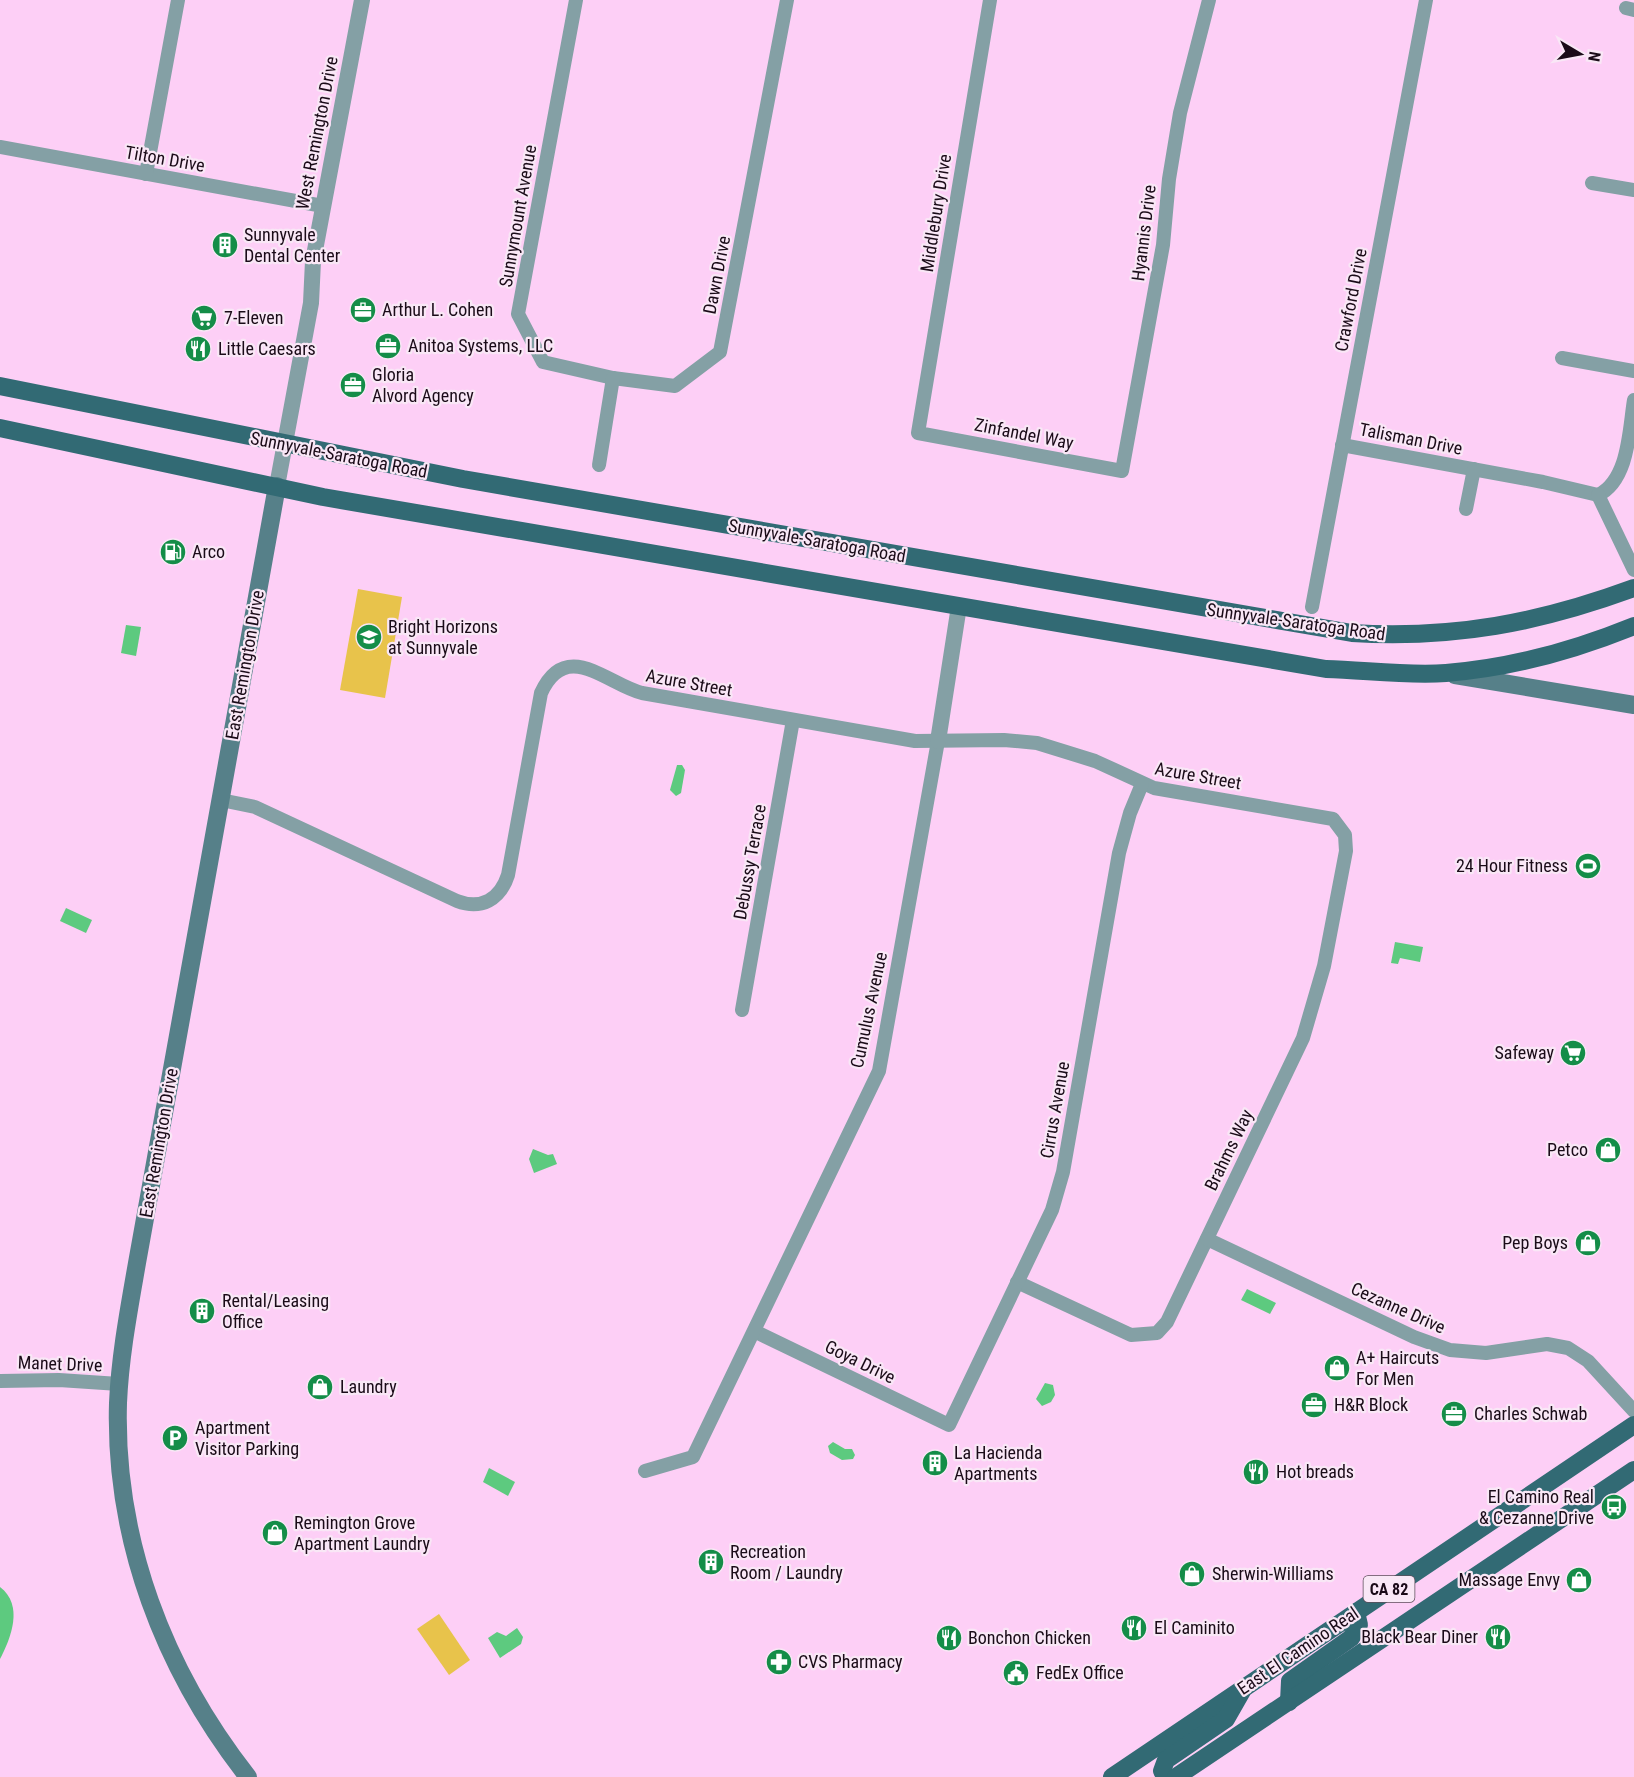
<svg xmlns="http://www.w3.org/2000/svg" width="1634" height="1777" font-family="'Roboto Condensed',sans-serif">
<rect width="100%" height="100%" fill="#fdcff6"/>
<g fill="#e8c34b">
<path d="M358,589L402,597L385,698L340,690Z"/>
<path d="M439,1614L470,1660L449,1675L417,1629Z"/>
</g>
<g fill="#5dca7f">
<path d="M126,625L141,627L136,656L121,653Z"/>
<path d="M677,765H682L685,770L681,793L676,796L670,790Z"/>
<path d="M66,908L92,920L86,933L60,921Z"/>
<path d="M1395,942L1423,947L1420,962L1400,958L1398,964L1391,963Z"/>
<path d="M533,1149L548,1155L553,1154L557,1164L534,1173L529,1159Z"/>
<path d="M1247,1289L1276,1303L1270,1314L1241,1300Z"/>
<path d="M1045,1383L1053,1385L1055,1395L1051,1402L1042,1406L1036,1399Z"/>
<path d="M833,1442L845,1449H852L855,1455L853,1459L842,1460L830,1453L828,1446Z"/>
<path d="M489,1468L515,1482L508,1496L483,1482Z"/>
<path d="M0,1587C24,1605 11,1638 0,1659Z"/>
<path d="M517,1628L523,1637L521,1644L500,1658L488,1638L497,1632L506,1636Z"/>
</g>
<g fill="none" stroke-linecap="round" stroke-linejoin="round">
<g stroke="#84a0a5" stroke-width="14">
<path d="M576,0L518,314L543,362L613,378L675,386L720,352L787,0"/>
<path d="M990,0L918,433L1122,471L1163,245L1169,179L1180,113L1209,0"/>
<path d="M1626,8L1634,10"/>
<path d="M0,147L323,206"/>
<path d="M146,174L178,0"/>
<path d="M1592,183L1634,190"/>
<path d="M1562,358L1634,371"/>
<path d="M1342,445L1543,482L1598,495"/>
<path d="M599,465L613,378"/>
<path d="M1598,495C1629,480 1629,430 1634,400"/>
<path d="M1598,495L1634,570"/>
<path d="M1466,509L1474,469"/>
<path d="M1312,607L1426,0"/>
<path d="M221,800L255,807L457,901C481,910 500,900 508,875L541,693C566,638 607,684 642,693L915,741L1004,740L1037,743L1095,761L1154,788L1333,819L1345,835L1346,851L1324,966L1303,1038L1167,1322L1157,1333L1131,1335L1017,1282"/>
<path d="M742,1010L793,720"/>
<path d="M1207,1239L1414,1337L1450,1350L1486,1353L1547,1344L1568,1348L1588,1361L1634,1411"/>
<path d="M756,1332L949,1425L1052,1210L1063,1172L1119,853L1130,813L1142,784"/>
<path d="M0,1381L59,1380L119,1384"/>
<path d="M645,1471L693,1457L879,1071L938,741"/>
</g>
<g stroke="#84a0a5" stroke-width="16">
<path d="M277,486L311,303L313,261L362,0"/>
<path d="M938,741L959,606"/>
</g>
<g stroke="#568089" stroke-width="18">
<path d="M1455,675L1634,705"/>
<path d="M248,1777C164,1670 114,1540 118,1403C120,1356 129,1309 137,1263L277,486"/>
</g>
<g stroke="#326a74" stroke-width="18">
<path d="M0,386L463,479L1352,633C1454,639 1539,623 1634,588"/>
<path d="M0,428L323,497L1326,669C1365,670 1407,676 1446,673C1510,668 1575,650 1634,626"/>
<path d="M1289,1702L1290,1681L1351,1638L1359,1625L1356,1612"/>
<path d="M1112,1777L1634,1425"/>
<path d="M1166,1777L1162,1771L1166,1760L1226,1719L1242,1691"/>
<path d="M1176,1777L1634,1470"/>
</g>
</g>
<defs>
<symbol id="building-disc" viewBox="-11 -11 22 22"><circle r="9.5" fill="#148d48" stroke="#f9e7f6"/><path d="M-4-6H4V6H1V3H-1V6H-4ZM-2.5-4.3h1.7v1.8h-1.7ZM.8-4.3h1.7v1.8H.8ZM-2.5-1h1.7V.8h-1.7ZM.8-1h1.7V.8H.8Z" fill="#fff"/></symbol>
<symbol id="office-disc" viewBox="-11 -11 22 22"><circle r="9.5" fill="#148d48" stroke="#f9e7f6"/><path d="M-6-3h4V-5.5h4V-3h4V5H-6ZM-1-4.5V-3h2v-1.5ZM-6 0V1H6V0Z" fill="#fff"/></symbol>
<symbol id="supermarket-disc" viewBox="-11 -11 22 22"><circle r="9.5" fill="#148d48" stroke="#f9e7f6"/><path d="M-6-5.5h2.5l.6 2H6L4.5 2H-2.5L-4.4-4H-6ZM-1.5 3.2a1.3 1.3 0 1 0 .1 0ZM3 3.2a1.3 1.3 0 1 0 .1 0Z" fill="#fff"/></symbol>
<symbol id="restaurant-disc" viewBox="-11 -11 22 22"><circle r="9.5" fill="#148d48" stroke="#f9e7f6"/><path d="M-5-6h1v4h1v-4h1v4h1v-4h1v5L-1.5 .5V6h-2V.5L-5-1ZM5-6V6H3V1.5H1.5Q1.5-4 5-6Z" fill="#fff"/></symbol>
<symbol id="fuel-disc" viewBox="-11 -11 22 22"><circle r="9.5" fill="#148d48" stroke="#f9e7f6"/><path d="M-5.5-6h7V0h2V4h1.3V-2.5L3-4.5l.8-.8L6-3V5H2.5V1h-1V6h-7ZM-4.2-4.7v3.2H.2V-4.7Z" fill="#fff"/></symbol>
<symbol id="school-disc" viewBox="-11 -11 22 22"><circle r="9.5" fill="#148d48" stroke="#f9e7f6"/><path d="M0-5L7-2L0 1L-7-2ZM-4 1L0 2.5L4 1V4Q0 6-4 4Z" fill="#fff"/></symbol>
<symbol id="stadium-disc" viewBox="-11 -11 22 22"><circle r="9.5" fill="#148d48" stroke="#f9e7f6"/><path d="M0-5a6.5 5 0 1 0 0 10a6.5 5 0 1 0 0-10ZM-3.5-1.8h7v3.6h-7Z" fill="#fff"/></symbol>
<symbol id="shop-disc" viewBox="-11 -11 22 22"><circle r="9.5" fill="#148d48" stroke="#f9e7f6"/><path d="M-5-2.5h2.3a2.7 3.5 0 0 1 5.4 0H5L5.5 6h-11ZM-1.5-2.5h3a1.5 2.3 0 0 0-3 0Z" fill="#fff"/></symbol>
<symbol id="parking-disc" viewBox="-11 -11 22 22"><circle r="9.5" fill="#148d48" stroke="#f9e7f6"/><path d="M-3.5-5.5H1a3.5 3.5 0 0 1 0 7H-1V5.5H-3.5ZM-1-3.4V-.6H.8a1.4 1.4 0 0 0 0-2.8Z" fill="#fff"/></symbol>
<symbol id="bus-disc" viewBox="-11 -11 22 22"><circle r="9.5" fill="#148d48" stroke="#f9e7f6"/><path d="M-5-6H5V4H4V6H2V4H-2V6H-4V4H-5ZM-3.5-4V0h7V-4ZM-3.5 1.2v1.5H-2V1.2ZM2 1.2v1.5H3.5V1.2Z" fill="#fff"/></symbol>
<symbol id="pharmacy-disc" viewBox="-11 -11 22 22"><circle r="9.5" fill="#148d48" stroke="#f9e7f6"/><path d="M-2-6h4v4h4v4h-4v4h-4v-4h-4v-4h4Z" fill="#fff"/></symbol>
<symbol id="civic-disc" viewBox="-11 -11 22 22"><circle r="9.5" fill="#148d48" stroke="#f9e7f6"/><path d="M-.6-6.5H3V-4.5H.6V-3L4-1V1h2V6H-6V1h2V-1L-.6-3ZM-1.2 2.5V6h2.4V2.5Z" fill="#fff"/></symbol>
</defs>
<g fill-rule="evenodd">
<use href="#building-disc" x="210" y="230" width="30" height="30"/>
<use href="#office-disc" x="348" y="295" width="30" height="30"/>
<use href="#supermarket-disc" x="189" y="303" width="30" height="30"/>
<use href="#office-disc" x="373" y="331" width="30" height="30"/>
<use href="#restaurant-disc" x="183" y="334" width="30" height="30"/>
<use href="#office-disc" x="338" y="370" width="30" height="30"/>
<use href="#fuel-disc" x="158" y="537" width="30" height="30"/>
<use href="#school-disc" x="354" y="622" width="30" height="30"/>
<use href="#stadium-disc" x="1573" y="851" width="30" height="30"/>
<use href="#supermarket-disc" x="1558" y="1038" width="30" height="30"/>
<use href="#shop-disc" x="1593" y="1135" width="30" height="30"/>
<use href="#shop-disc" x="1573" y="1228" width="30" height="30"/>
<use href="#building-disc" x="187" y="1296" width="30" height="30"/>
<use href="#shop-disc" x="1322" y="1353" width="30" height="30"/>
<use href="#shop-disc" x="305" y="1372" width="30" height="30"/>
<use href="#office-disc" x="1299" y="1390" width="30" height="30"/>
<use href="#office-disc" x="1439" y="1399" width="30" height="30"/>
<use href="#parking-disc" x="160" y="1423" width="30" height="30"/>
<use href="#building-disc" x="920" y="1448" width="30" height="30"/>
<use href="#restaurant-disc" x="1241" y="1457" width="30" height="30"/>
<use href="#bus-disc" x="1599" y="1492" width="30" height="30"/>
<use href="#shop-disc" x="260" y="1518" width="30" height="30"/>
<use href="#building-disc" x="696" y="1547" width="30" height="30"/>
<use href="#shop-disc" x="1177" y="1559" width="30" height="30"/>
<use href="#shop-disc" x="1564" y="1565" width="30" height="30"/>
<use href="#restaurant-disc" x="1119" y="1613" width="30" height="30"/>
<use href="#restaurant-disc" x="1483" y="1622" width="30" height="30"/>
<use href="#restaurant-disc" x="934" y="1623" width="30" height="30"/>
<use href="#pharmacy-disc" x="764" y="1647" width="30" height="30"/>
<use href="#civic-disc" x="1001" y="1658" width="30" height="30"/>
</g>
<g text-anchor="middle" stroke-width="4.5" stroke-linejoin="round" paint-order="stroke">
<rect fill="#f9e7f6" stroke="#5d4d5b" stroke-width="1.5" x="1363.5" y="1576" width="51" height="26" rx="4.5"/>
<g font-size="16" font-weight="bold" fill="#1a0b18">
<text x="1389" y="1595">CA 82</text>
</g>
<g font-size="18" fill="#1a0b18" stroke="#f9e7f6">
<text transform="translate(317 133) rotate(-79)" y="6">West Remington Drive</text>
<text transform="translate(165 159) rotate(10)" y="6">Tilton Drive</text>
<text transform="translate(936 213) rotate(-81)" y="6">Middlebury Drive</text>
<text transform="translate(518 216) rotate(-80)" y="6">Sunnymount Avenue</text>
<text transform="translate(1144 233) rotate(-83)" y="6">Hyannis Drive</text>
<text transform="translate(717 275) rotate(-79)" y="6">Dawn Drive</text>
<text transform="translate(1351 300) rotate(-79)" y="6">Crawford Drive</text>
<text transform="translate(1024 434) rotate(11)" y="6">Zinfandel Way</text>
<text transform="translate(1411 439) rotate(11)" y="6">Talisman Drive</text>
<text transform="translate(339 455) rotate(11)" y="6">Sunnyvale-Saratoga Road</text>
<text transform="translate(817 541) rotate(10)" y="6">Sunnyvale-Saratoga Road</text>
<text transform="translate(1296 622) rotate(8)" y="6">Sunnyvale-Saratoga Road</text>
<text transform="translate(245 665) rotate(-80)" y="6">East Remington Drive</text>
<text transform="translate(689 683) rotate(10)" y="6">Azure Street</text>
<text transform="translate(1198 776) rotate(10)" y="6">Azure Street</text>
<text transform="translate(750 862) rotate(-80)" y="6">Debussy Terrace</text>
<text transform="translate(869 1010) rotate(-78)" y="6">Cumulus Avenue</text>
<text transform="translate(1055 1110) rotate(-80)" y="6">Cirrus Avenue</text>
<text transform="translate(159 1143) rotate(-80)" y="6">East Remington Drive</text>
<text transform="translate(1229 1150) rotate(-64)" y="6">Brahms Way</text>
<text transform="translate(1398 1308) rotate(24)" y="6">Cezanne Drive</text>
<text transform="translate(860 1362) rotate(26)" y="6">Goya Drive</text>
<text transform="translate(60 1364) rotate(2)" y="6">Manet Drive</text>
<text transform="translate(1298 1651) rotate(-34)" y="6">East El Camino Real</text>
</g>
<g font-size="18" fill="#1a0b18" stroke="#f9e7f6" text-anchor="start">
<text x="244" y="241">Sunnyvale<tspan x="244" dy="21">Dental Center</tspan></text>
<text x="382" y="316">Arthur L. Cohen</text>
<text x="224" y="324">7-Eleven</text>
<text x="408" y="352">Anitoa Systems, LLC</text>
<text x="218" y="355">Little Caesars</text>
<text x="372" y="381">Gloria<tspan x="372" dy="21">Alvord Agency</tspan></text>
<text x="192" y="558">Arco</text>
<text x="388" y="633">Bright Horizons<tspan x="388" dy="21">at Sunnyvale</tspan></text>
<text x="1568" y="872" text-anchor="end">24 Hour Fitness</text>
<text x="1554" y="1059" text-anchor="end">Safeway</text>
<text x="1588" y="1156" text-anchor="end">Petco</text>
<text x="1568" y="1249" text-anchor="end">Pep Boys</text>
<text x="222" y="1307">Rental/Leasing<tspan x="222" dy="21">Office</tspan></text>
<text x="1356" y="1364">A+ Haircuts<tspan x="1356" dy="21">For Men</tspan></text>
<text x="340" y="1393">Laundry</text>
<text x="1334" y="1411">H&amp;R Block</text>
<text x="1474" y="1420">Charles Schwab</text>
<text x="195" y="1434">Apartment<tspan x="195" dy="21">Visitor Parking</tspan></text>
<text x="954" y="1459">La Hacienda<tspan x="954" dy="21">Apartments</tspan></text>
<text x="1276" y="1478">Hot breads</text>
<text x="1594" y="1503" text-anchor="end">El Camino Real<tspan x="1594" dy="21">&amp; Cezanne Drive</tspan></text>
<text x="294" y="1529">Remington Grove<tspan x="294" dy="21">Apartment Laundry</tspan></text>
<text x="730" y="1558">Recreation<tspan x="730" dy="21">Room / Laundry</tspan></text>
<text x="1212" y="1580">Sherwin-Williams</text>
<text x="1560" y="1586" text-anchor="end">Massage Envy</text>
<text x="1154" y="1634">El Caminito</text>
<text x="1478" y="1643" text-anchor="end">Black Bear Diner</text>
<text x="968" y="1644">Bonchon Chicken</text>
<text x="798" y="1668">CVS Pharmacy</text>
<text x="1036" y="1679">FedEx Office</text>
</g>
</g>
<g transform="translate(1580 54) rotate(100)" stroke="#f9e7f6" stroke-width="4.5" paint-order="stroke">
<path d="M0-4.5L10 22L0 15L-10 22Z" fill="#1a0b18"/>
<text y="-9" font-size="16" font-weight="bold" text-anchor="middle" fill="#1a0b18">N</text>
</g>
</svg>
